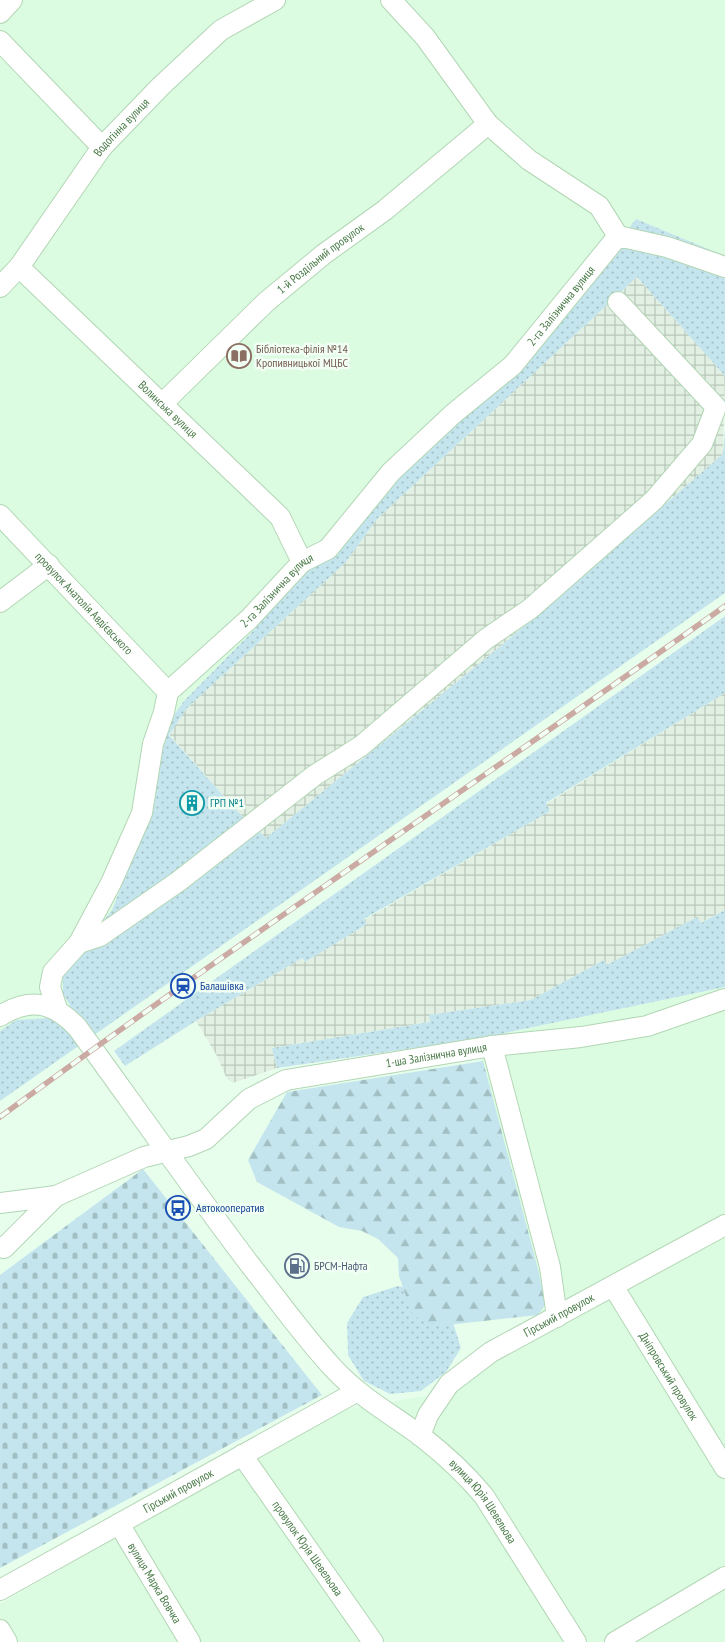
<svg xmlns="http://www.w3.org/2000/svg" width="725" height="1642" font-family="'PT Sans Narrow',sans-serif">
<defs>
<pattern id="industrial-grid" width="8" height="8" patternUnits="userSpaceOnUse" patternTransform="scale(1.25)"><rect width="8" height="8" fill="#e2efe3"/><path d="M0 4h8M4 0v8" fill="none" stroke="#b9c7ba"/></pattern>
<pattern id="grass-dots" width="8" height="8" patternUnits="userSpaceOnUse" patternTransform="scale(1.25)"><rect width="8" height="8" fill="#c5e5ee"/><path d="M2 2h.1M6 6h.1" fill="none" stroke="#a2bfc3" stroke-width="1.8" stroke-linecap="round"/></pattern>
<pattern id="forest-firs" width="22" height="20" patternUnits="userSpaceOnUse" patternTransform="scale(1.25)"><rect width="22" height="20" fill="#c5e5ee"/><path d="M5 1l3.5 6h-7zM16 11l3.5 6h-7z" fill="#a2bfc3"/></pattern>
<pattern id="cemetery-stones" width="16" height="16" patternUnits="userSpaceOnUse" patternTransform="scale(1.25)"><rect width="16" height="16" fill="#c5e5ee"/><path d="M2 7V4a2 2 0 0 1 4 0v3zM10 15v-3a2 2 0 0 1 4 0v3z" fill="#a2bfc3"/></pattern>
</defs>
<rect width="100%" height="100%" fill="#e8feed"/>
<g fill="#dcfce1">
<path d="M0,0H725V256L636,219L517,371L184,701L167,726L154,804L112,910L63,972L70,1004L49,1018L16,1020L0,1031Z"/>
<path d="M725,987V1642H0V1604L336,1411L438,1394L544,1329L476,1039Z"/>
</g>
<g fill="url(#industrial-grid)">
<path d="M637,277L725,376L723,454L502,645L266,838L237,811L169,734L187,708L345,563L377,519Z"/>
<path d="M725,693V910L700,923L697,917L607,966L604,960L531,1000L430,1015V1022L272,1048L277,1068L233,1083L227,1079L217,1056L196,1021L302,958L304,962L367,924L364,920L550,811L546,804Z"/>
</g>
<g fill="url(#grass-dots)">
<path d="M636,219L725,256V376L637,277L377,519L345,563L187,708L169,735L237,811L266,838L502,645L723,454L725,430V593L0,1101V1031L16,1020L49,1018L70,1005L63,994V972L112,910L154,804L166,726L184,701L255,629L300,572L407,466L517,371Z"/>
<path d="M725,616V693L546,803L550,811L364,919L367,924L305,962L302,958L196,1021L125,1066L114,1051Z"/>
<path d="M725,910V987L476,1039L277,1068L272,1048L430,1022L429,1015L531,1000L604,960L607,965L697,917L701,923Z"/>
<path d="M398,1286L432,1293L451,1316L461,1348L446,1372L421,1391L390,1394L364,1381L348,1355L347,1323L363,1297Z"/>
</g>
<path fill="url(#forest-firs)" d="M483,1061L539,1273L545,1305L538,1315L439,1326L413,1316L399,1276L398,1258L378,1239L362,1231L339,1227L257,1182L248,1160L287,1092Z"/>
<path fill="url(#cemetery-stones)" d="M143,1169L322,1395L0,1568V1275Z"/>
<g fill="none" stroke-linecap="round" stroke-linejoin="round">
<defs>
<g id="minor">
<path d="M391,0L425,37L488,124L529,160L599,206L618,236"/>
<path d="M0,13L12,0"/>
<path d="M0,41L102,147"/>
<path id="s1" d="M19,267L280,517L302,562"/>
<path id="s2" d="M0,287L19,267L102,147L161,86L221,30L275,0"/>
<path id="s3" d="M163,403L266,302L324,254L385,210L488,124"/>
<path id="s4" d="M0,515L168,692"/>
<path d="M0,602L49,565"/>
<path d="M79,943L100,936L179,881L315,775L361,746L486,639L530,609L654,500L702,444L716,407L618,302"/>
<path id="s5" d="M57,1009L50,987L53,972L79,943L111,883L142,813L153,744L164,712L168,692L249,619L302,562L328,549L391,472L453,414L513,365L618,236L667,247L725,267"/>
<path id="s6" d="M0,1016C30,997 53,1002 77,1027C135,1107 191,1187 251,1266C278,1300 304,1337 334,1369C360,1397 391,1414 421,1436C444,1454 465,1473 484,1496L576,1642"/>
<path d="M492,1046L550,1267L557,1317"/>
<path id="s7" d="M0,1203L56,1196L144,1157L189,1146L206,1139L249,1099L286,1080L492,1046L581,1037L647,1026L725,999"/>
<path d="M0,1247L4,1248L56,1196"/>
<path id="s8" d="M613,1286L725,1468"/>
<path id="s9" d="M420,1436L428,1415L449,1384L491,1352L725,1225"/>
<path id="s10" d="M242,1455L373,1642"/>
<path id="s11" d="M119,1524L190,1642"/>
<path id="s12" d="M0,1590L356,1392"/>
<path d="M0,1630L7,1642"/>
<path d="M615,1642L725,1577"/>
</g>
</defs>
<use href="#minor" stroke="#b2d6b5" stroke-width="22"/>
<use href="#minor" stroke="#fff" stroke-width="20"/>
<defs>
<path id="rail" d="M0,1117C238,942 484,778 725,606"/>
</defs>
<use href="#rail" stroke="#cbaaa4" stroke-width="5.5"/>
<use href="#rail" stroke="#f1fff4" stroke-width="4" stroke-dasharray="11" stroke-linecap="butt"/>
</g>
<defs>
<symbol id="library-ring" viewBox="-11 -11 22 22"><circle r="9.5" fill="#f1fff4" stroke="#8d6e63" stroke-width="1.5"/><path d="M-6-4Q-3-5.5-.7-3.5V5Q-3 3-6 4ZM6-4Q3-5.5 .7-3.5V5Q3 3 6 4Z" fill="#8d6e63"/></symbol>
<symbol id="building-ring" viewBox="-11 -11 22 22"><circle r="9.5" fill="#f1fff4" stroke="#0f9aa8" stroke-width="1.5"/><path d="M-4-6H4V6H1V3H-1V6H-4ZM-2.5-4.3h1.7v1.8h-1.7ZM.8-4.3h1.7v1.8H.8ZM-2.5-1h1.7V.8h-1.7ZM.8-1h1.7V.8H.8Z" fill="#0f9aa8"/></symbol>
<symbol id="station-ring" viewBox="-11 -11 22 22"><circle r="9.5" fill="#f1fff4" stroke="#1a4fb4" stroke-width="1.5"/><path d="M-3-6H3Q5-6 5-4V2Q5 4 3 4L4.5 6H3L1.5 4h-3L-3 6H-4.5L-3 4Q-5 4-5 2V-4Q-5-6-3-6ZM-3.5-4v3h7v-3ZM-3.5 1v1.5H-2V1ZM2 1v1.5H3.5V1Z" fill="#1a4fb4"/></symbol>
<symbol id="bus-ring" viewBox="-11 -11 22 22"><circle r="9.5" fill="#f1fff4" stroke="#1a4fb4" stroke-width="1.5"/><path d="M-5-6H5V4H4V6H2V4H-2V6H-4V4H-5ZM-3.5-4V0h7V-4ZM-3.5 1.2v1.5H-2V1.2ZM2 1.2v1.5H3.5V1.2Z" fill="#1a4fb4"/></symbol>
<symbol id="fuel-ring" viewBox="-11 -11 22 22"><circle r="9.5" fill="#f1fff4" stroke="#5c6f8a" stroke-width="1.5"/><path d="M-5.5-6h7V0h2V4h1.3V-2.5L3-4.5l.8-.8L6-3V5H2.5V1h-1V6h-7ZM-4.2-4.7v3.2H.2V-4.7Z" fill="#5c6f8a"/></symbol>
</defs>
<g fill-rule="evenodd">
<use href="#library-ring" x="225" y="342" width="28" height="28"/>
<use href="#building-ring" x="178" y="789" width="28" height="28"/>
<use href="#station-ring" x="169" y="972" width="28" height="28"/>
<use href="#bus-ring" x="164" y="1194" width="28" height="28"/>
<use href="#fuel-ring" x="283" y="1252" width="28" height="28"/>
</g>
<g text-anchor="middle" stroke-width="5" stroke-linejoin="round" paint-order="stroke">
<g font-size="12" fill="#4a7c49" stroke="#f1fff4">
<text dy="4" stroke="none"><textPath href="#s2" startOffset="201">Водогінна вулиця</textPath></text>
<text dy="4" stroke="none"><textPath href="#s3" startOffset="214">1-й Роздільний провулок</textPath></text>
<text dy="4" stroke="none"><textPath href="#s5" startOffset="900">2-га Залізнична вулиця</textPath></text>
<text dy="4" stroke="none"><textPath href="#s1" startOffset="206">Волинська вулиця</textPath></text>
<text dy="4" stroke="none"><textPath href="#s5" startOffset="495">2-га Залізнична вулиця</textPath></text>
<text dy="4" stroke="none"><textPath href="#s4" startOffset="122">провулок Анатолія Авдієвського</textPath></text>
<text dy="4" stroke="none"><textPath href="#s7" startOffset="470">1-ша Залізнична вулиця</textPath></text>
<text dy="4" stroke="none"><textPath href="#s9" startOffset="190">Гірський провулок</textPath></text>
<text dy="4" stroke="none"><textPath href="#s8" startOffset="106">Дніпровський провулок</textPath></text>
<text dy="4" stroke="none"><textPath href="#s12" startOffset="204">Гірський провулок</textPath></text>
<text dy="4" stroke="none"><textPath href="#s6" startOffset="715">вулиця Юрія Шевельова</textPath></text>
<text dy="4" stroke="none"><textPath href="#s10" startOffset="114">провулок Юрія Шевельова</textPath></text>
<text dy="4" stroke="none"><textPath href="#s11" startOffset="69">вулиця Марка Вовчка</textPath></text>
</g>
<g font-size="12" fill="#785e54" stroke="#f1fff4" text-anchor="start">
<text x="256" y="353">Бібліотека-філія №14<tspan x="256" dy="14">Кропивницької МЦБС</tspan></text>
</g>
<g font-size="12" fill="#0d838f" stroke="#f1fff4" text-anchor="start">
<text x="210" y="807">ГРП №1</text>
</g>
<g font-size="12" fill="#164399" stroke="#f1fff4" text-anchor="start">
<text x="200" y="990">Балашівка</text>
<text x="196" y="1212">Автокооператив</text>
</g>
<g font-size="12" fill="#4e5e75" stroke="#f1fff4" text-anchor="start">
<text x="314" y="1270">БРСМ-Нафта</text>
</g>
</g>
</svg>
